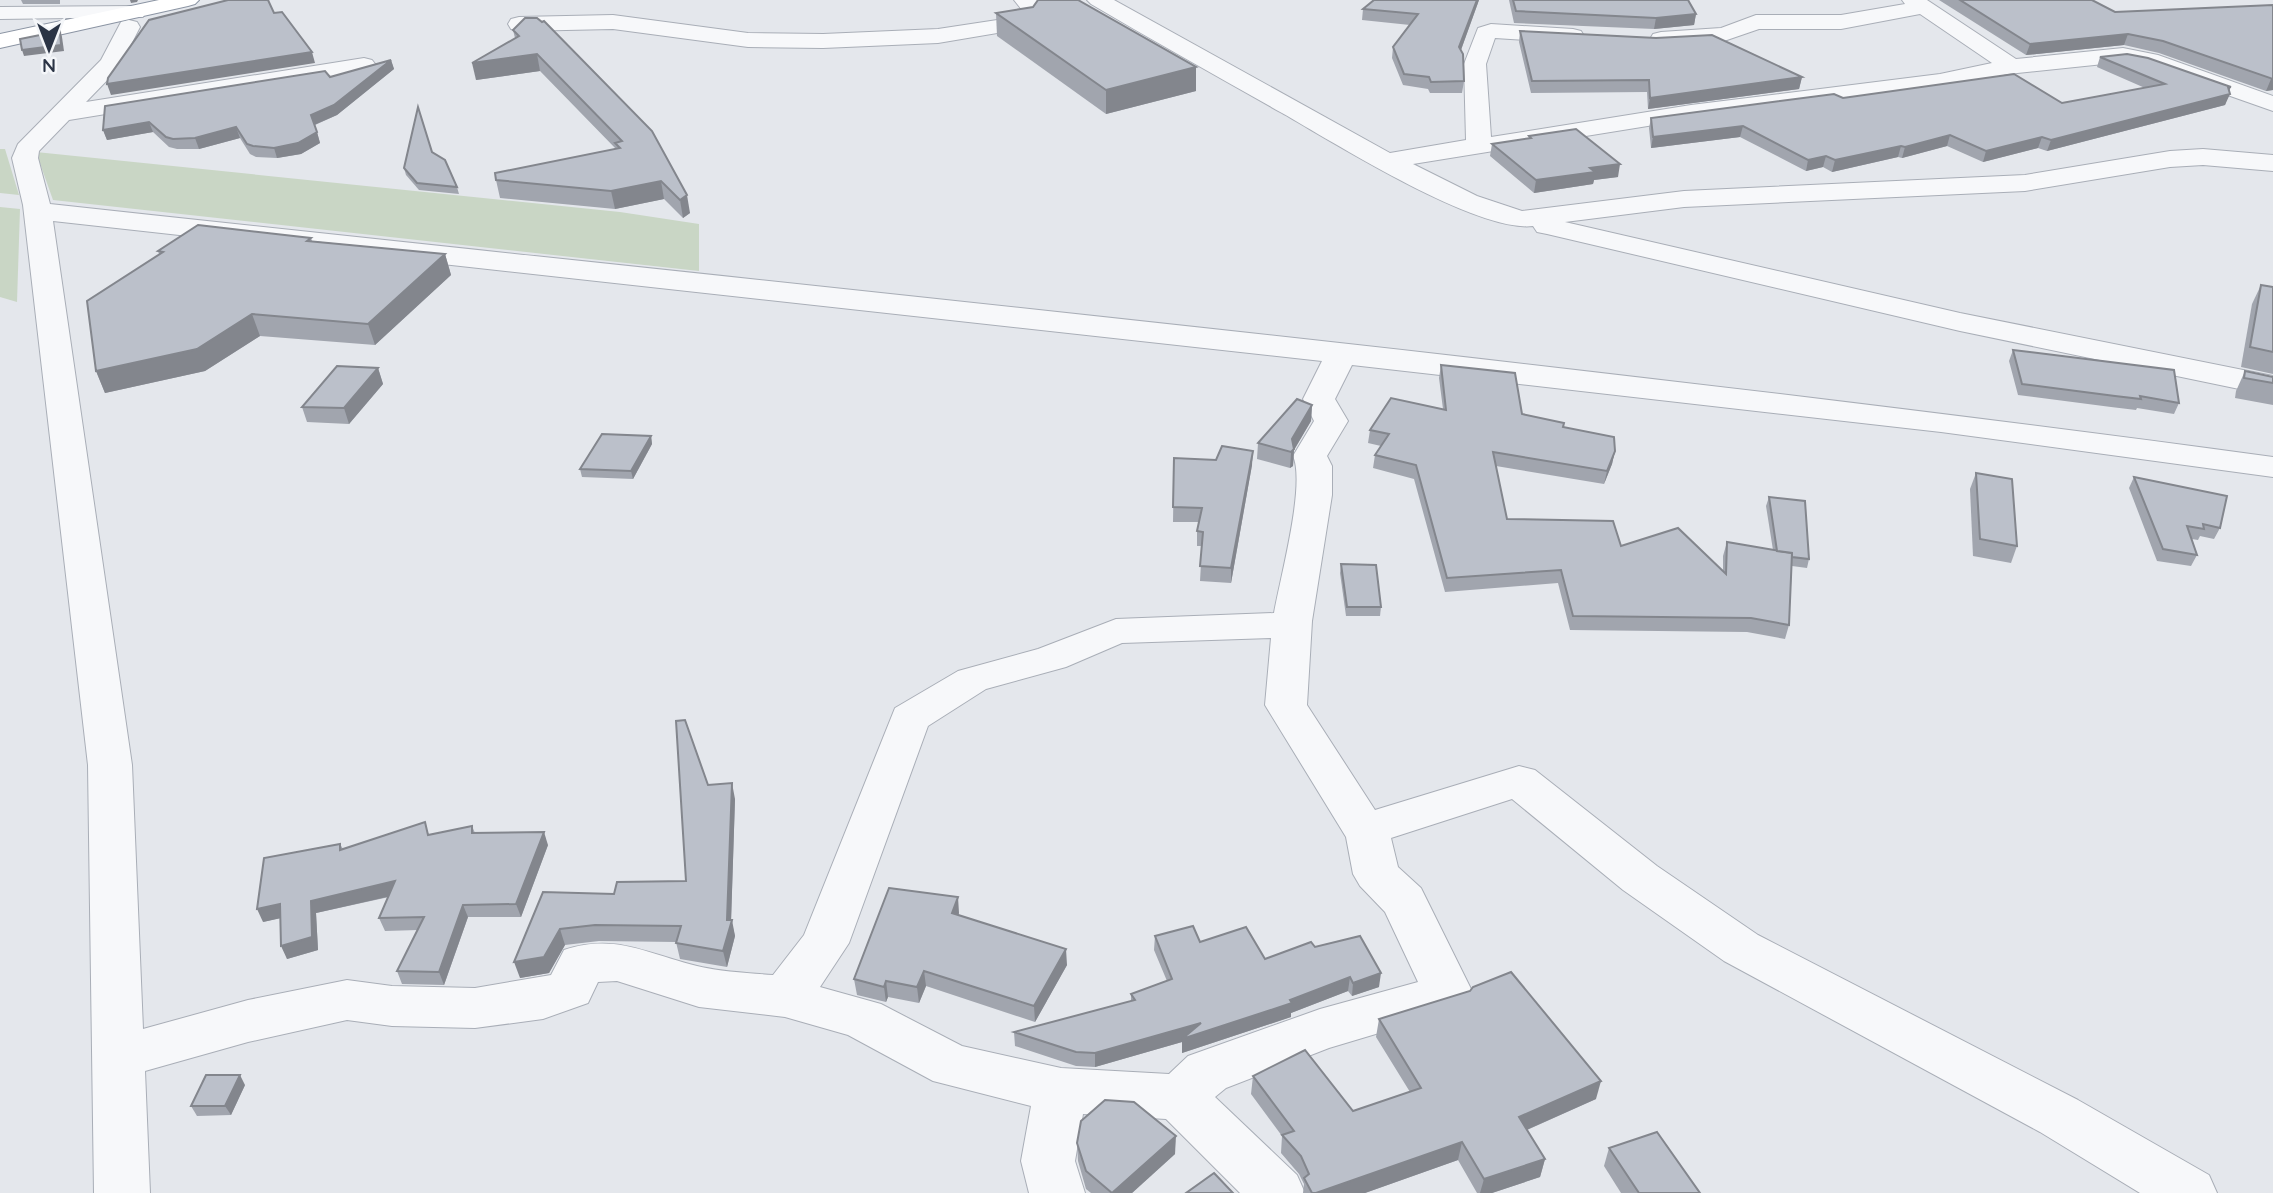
<svg xmlns="http://www.w3.org/2000/svg" width="2273" height="1193" font-family="Quicksand,sans-serif">
<rect width="100%" height="100%" fill="#e4e7ec"/>
<g fill="#c9d6c5">
<path d="M0,149H5L19,195L0,193Z"/>
<path d="M36,152L620,212L699,224V271L53,200Z"/>
<path d="M0,207L20,209L17,302L0,297Z"/>
</g>
<g fill="none" stroke-linecap="round" stroke-linejoin="round">
<defs>
<g id="minor">
<path d="M1014,0H1037L1044,9L1033,27L938,43L823,48L748,47L613,29L519,31L511,29L508,24L511,19L519,17L613,15L748,33L823,34L938,29L1017,17L1022,10Z"/>
<path d="M1087,0H1114L1390,153L1466,140L1464,64L1478,28L1491,24L1573,29L1581,31L1584,36L1581,41L1573,43L1495,38L1486,64L1491,137L1691,105L1940,74L1992,63L1920,14L1841,29H1759L1724,41L1661,46L1653,44L1650,39L1653,34L1661,32L1721,28L1756,15H1841L1905,4L1902,0H1927L2016,59L2123,48L2158,55L2273,96V111L2145,66L2123,62L2008,74L1940,88L1691,119L1413,164L1477,196L1522,211L1684,191L2025,175L2170,151L2203,149L2273,155V171L2203,165L2170,167L2025,191L1684,207L1565,222L1960,313L2273,376V396L1960,331L1547,234L1537,232L1533,226C1477,233 1335,143 1282,113C1218,77 1154,41 1091,4Z"/>
<path d="M135,6L143,7L146,12L143,17L0,19V7Z"/>
<path d="M129,20L137,22L140,27L119,68L86,102L364,58L372,60L376,65L372,70L364,72L69,120L39,151L38,158L50,204C792,285 1534,357 2273,457V477L1941,432L1352,365L1335,399L1348,421L1327,456L1332,466V495L1312,621L1307,705L1375,810L1519,766L1535,770L1657,866L1758,935L2078,1100L2209,1175L2217,1193H2140L2040,1132L1724,961L1623,890L1512,799L1391,838L1398,867L1421,888L1473,993L1466,1007L1329,1048L1226,1088L1215,1097L1297,1175L1305,1193H1240L1166,1119L1083,1114L1075,1161L1085,1193H1029L1021,1161L1031,1106L933,1081L848,1035L785,1017L699,1007L617,981L598,982L588,1003L543,1019L475,1028L392,1026L347,1020L248,1042L145,1071L150,1193H94L88,765L23,205L12,158L18,144L101,60L121,22ZM53,221L1322,361L1303,399L1314,421L1293,456C1306,484 1280,579 1274,613L1116,619L1038,649L958,671L895,708L804,935L773,975C748,973 721,972 697,966C647,954 616,933 564,950L551,975L475,988L392,986L347,980L248,1000L143,1029L132,765ZM1271,638L1265,705L1346,837L1353,874L1360,886L1385,912L1418,982L1320,1009L1188,1056L1169,1074L1061,1068L962,1046L881,1004L820,987L849,943L928,726L986,689L1066,667L1122,643Z"/>
</g>
<path id="highway" d="M159,0H199L195,4L188,6L0,48V34Z"/>
</defs>
<use href="#minor" stroke="#a9aeb7" stroke-width="2"/>
<use href="#highway" stroke="#8b94a3" stroke-width="2"/>
<use href="#minor" fill="#f7f8fa" fill-rule="evenodd"/>
<use href="#highway" fill="#fff" fill-rule="evenodd"/>
</g>
<g fill="#a1a5ae">
<path d="M21,0H60V4H23Z"/>
<path d="M1374,0H1479L1461,50L1464,81L1462,93H1430L1428,89L1403,85L1392,58L1393,47L1410,25L1362,20L1363,9Z"/>
<path d="M1509,0H1688L1696,14L1694,25L1654,29L1514,23Z"/>
<path d="M1939,0H2092L2115,12L2273,5V90L2266,91L2159,53L2124,45L2026,55Z"/>
<path d="M996,13L1196,67V91L1106,114L997,36Z"/>
<path d="M537,18L690,213L683,218L664,199L615,209L500,198L496,180L616,149L540,71L476,80L515,38L513,30Z"/>
<path d="M1520,31L1802,77L1799,89L1648,109L1647,92L1531,93L1519,42Z"/>
<path d="M2100,57L2229,91L2225,105L2047,151L2038,148L1983,162L1947,146L1902,158L1898,157L1832,172L1823,167L1806,171L1740,137L1651,148L1649,128L1651,118L1843,98L2062,103L2145,88L2097,67Z"/>
<path d="M391,60L394,69L337,115L315,125L320,143L301,154L277,158L256,157L250,154L240,138L199,149H177L169,147L153,132L107,140L103,130L330,77Z"/>
<path d="M1529,136L1618,177L1594,180L1593,184L1534,193L1490,156L1492,144L1528,139Z"/>
<path d="M432,152L457,187L459,194L419,190L406,175L404,168Z"/>
<path d="M311,238L312,241L445,254L451,275L375,345L260,336L205,371L105,393L96,371L159,254L158,251Z"/>
<path d="M2261,285L2273,287V374L2241,367L2252,304Z"/>
<path d="M2013,350L2179,403L2174,414L2137,408L2136,410L2111,407L2018,395L2009,361Z"/>
<path d="M1441,365L1522,414L1564,427L1615,451L1612,464L1604,484L1496,466L1507,519L1723,570V556L1727,542L1773,550L1766,506L1769,497L1809,559L1807,568L1792,566L1789,625L1785,639L1747,632L1570,630L1558,583L1445,592L1414,479L1373,468L1375,455L1381,446L1368,443L1370,430L1443,409L1439,378Z"/>
<path d="M378,368L383,384L349,424L307,422L302,407Z"/>
<path d="M2245,371L2273,377V405L2235,398L2236,391Z"/>
<path d="M1312,405L1311,421L1294,450L1293,466L1290,468L1257,459L1258,443Z"/>
<path d="M651,436L652,444L633,479L582,477L580,469Z"/>
<path d="M1174,458L1252,465L1231,583L1200,581L1202,546H1197V531L1199,522H1173Z"/>
<path d="M1976,473L2017,546L2011,563L1973,556L1970,489Z"/>
<path d="M2134,477L2220,528L2214,539L2200,536L2198,540L2192,539L2197,555L2191,566L2157,561L2129,488Z"/>
<path d="M1341,564L1381,607L1380,616H1346L1340,573Z"/>
<path d="M708,785L735,799L731,920L735,936L727,967L680,959L676,942L599,941L565,945L549,973L520,978L543,892L614,894L686,881Z"/>
<path d="M472,826L475,833L548,845L521,917H468L444,985L402,984L397,971L418,930L385,931L379,918L389,897L316,913L318,950L287,959L280,918L263,922L340,844L343,849L429,835Z"/>
<path d="M959,913L958,915L1067,965L1035,1022L926,986L919,1003L888,997L886,1002L857,995L854,979Z"/>
<path d="M1155,936L1200,942L1265,959L1315,947L1379,987L1352,996L1348,991L1291,1013V1017L1182,1053V1042L1095,1067L1076,1066L1015,1046L1014,1032L1131,1001V994L1167,981L1154,950Z"/>
<path d="M1379,1019L1596,1099L1527,1130L1545,1159L1540,1177L1492,1193H1477L1458,1160L1365,1193H1303L1304,1184L1299,1174L1281,1153L1282,1136L1251,1094L1253,1076L1353,1111L1410,1092L1376,1037Z"/>
<path d="M245,1085L231,1115L197,1116L191,1106Z"/>
<path d="M1077,1143L1175,1154L1132,1193H1091L1086,1189L1078,1161Z"/>
<path d="M1609,1148L1700,1193H1621L1604,1166Z"/>
</g>
<g fill="#83868d">
<path d="M130,0H138L137,2L131,3Z"/>
<path d="M1477,0H1479L1458,58L1459,47Z"/>
<path d="M1696,14L1694,25L1654,29L1656,18Z"/>
<path d="M60,31L62,37L64,51L24,56L22,50Z"/>
<path d="M2128,34L2124,45L2026,55L2030,44Z"/>
<path d="M312,52L315,63L111,95L107,84Z"/>
<path d="M537,54L540,71L476,80L472,63Z"/>
<path d="M391,60L394,69L337,115L314,125L311,115Z"/>
<path d="M1196,67V91L1106,114V90Z"/>
<path d="M1802,77L1799,89L1648,109L1650,98Z"/>
<path d="M2271,79H2273V90L2266,91Z"/>
<path d="M2231,87L2227,95L2230,94L2225,105L2047,151L2051,140Z"/>
<path d="M149,122L153,132L107,140L103,130Z"/>
<path d="M1743,126L1740,137L1651,148L1653,137Z"/>
<path d="M236,127L240,138L199,149L195,138Z"/>
<path d="M317,132L320,143L301,154L277,158L274,148Z"/>
<path d="M1950,135L1947,146L1902,158L1905,147Z"/>
<path d="M2042,137L2038,148L1983,162L1986,151Z"/>
<path d="M1901,146L1898,157L1832,172L1835,160Z"/>
<path d="M1826,156L1823,167L1806,171L1808,160Z"/>
<path d="M1620,164L1618,177L1594,180L1593,184L1534,193L1536,180L1590,168Z"/>
<path d="M661,181L664,199L615,209L611,191Z"/>
<path d="M687,195L690,213L683,218L680,200Z"/>
<path d="M445,254L451,275L375,345L368,324Z"/>
<path d="M252,314L260,336L205,371L105,393L96,371Z"/>
<path d="M378,368L383,384L349,424L344,408Z"/>
<path d="M1312,405L1311,421L1294,450L1293,466L1290,468L1292,439Z"/>
<path d="M651,436L652,444L633,479L631,471Z"/>
<path d="M1253,451L1252,465L1231,583V568Z"/>
<path d="M1615,451L1612,464L1604,484L1607,471Z"/>
<path d="M732,783L735,799L731,923L732,920L735,936L727,967L723,951L727,920Z"/>
<path d="M544,832L548,845L521,917L516,904Z"/>
<path d="M395,881L400,894L316,913L318,950L287,959L281,946L311,901Z"/>
<path d="M958,897L959,913L954,928L952,913Z"/>
<path d="M280,904L286,917L263,922L257,909Z"/>
<path d="M463,905L468,917L444,985L439,972Z"/>
<path d="M560,929L565,945L549,973L520,978L514,962Z"/>
<path d="M1066,949L1067,965L1035,1022L1034,1006Z"/>
<path d="M924,971L926,986L919,1003L917,987Z"/>
<path d="M1381,973L1379,987L1352,996L1353,983Z"/>
<path d="M1350,977L1348,991L1291,1013V1017L1182,1053V1042L1095,1067V1053L1201,1023L1290,1000Z"/>
<path d="M886,981L888,997L886,1002L884,987Z"/>
<path d="M240,1075L245,1085L231,1115L225,1106Z"/>
<path d="M1601,1081L1596,1099L1515,1135L1519,1117Z"/>
<path d="M1176,1136L1175,1154L1132,1193H1112Z"/>
<path d="M1462,1142L1458,1160L1365,1193H1316Z"/>
<path d="M1545,1159L1540,1177L1492,1193H1480L1484,1179Z"/>
</g>
<g fill="#bbc0ca" stroke="#83868d" stroke-width="2">
<path d="M228,0H268L274,13L282,12L312,52L107,84L108,78L149,20Z"/>
<path d="M1038,0H1078L1196,67L1106,90L996,13L1033,7Z"/>
<path d="M1374,0H1477L1459,47L1463,54L1464,81L1431,82L1429,77L1404,74L1393,47L1418,14L1363,9Z"/>
<path d="M1513,0H1688L1696,14L1656,18L1516,11Z"/>
<path d="M1960,0H2092L2115,12L2273,5V79L2163,41L2128,34L2030,44Z"/>
<path d="M525,18H537L542,22L544,21L652,131L687,195L680,200L661,181L611,191L496,180L495,173L620,148L615,143L622,141L537,54L472,63L519,36L513,30Z"/>
<path d="M60,31L61,45L22,50L20,39Z"/>
<path d="M1520,31L1656,38L1712,35L1802,77L1650,98L1649,80L1532,81Z"/>
<path d="M2127,54L2148,58L2231,87H2228L2230,94L2051,140L2042,137L1986,151L1950,135L1905,147L1901,146L1835,160L1826,156L1808,160L1743,126L1653,137L1651,118L1834,94L1843,98L2014,74L2062,103L2165,84L2100,57Z"/>
<path d="M391,60L334,105L311,115L317,132L298,143L274,148L253,146L247,144L236,127L195,138L173,139L166,137L149,122L103,130L105,106L325,71L330,77Z"/>
<path d="M418,107L432,152L445,160L457,187L417,183L404,168Z"/>
<path d="M1576,129L1620,164L1590,168L1595,172L1536,180L1492,144L1531,138L1529,136Z"/>
<path d="M198,225L311,238L307,241L445,254L368,324L252,314L197,349L96,371L87,301L163,252L158,251Z"/>
<path d="M2261,285L2273,287V352L2250,347Z"/>
<path d="M2013,350L2174,370L2179,403L2140,396L2141,399L2115,396L2022,384Z"/>
<path d="M1441,365L1515,373L1522,414L1564,423L1563,427L1614,437L1615,451L1607,471L1493,452L1507,519L1613,521L1621,546L1678,528L1726,574L1727,542L1792,553L1789,625L1751,618L1573,616L1561,570L1447,578L1416,465L1375,455L1389,434L1370,430L1391,398L1446,410Z"/>
<path d="M337,366L378,368L344,408L302,407Z"/>
<path d="M2245,371L2273,377V383L2244,378Z"/>
<path d="M1297,399L1312,405L1292,439L1294,449L1291,452L1258,443Z"/>
<path d="M602,434L651,436L631,471L580,469Z"/>
<path d="M1222,446L1253,451L1231,568L1200,566L1203,532L1197,531L1202,508L1173,507L1174,458L1216,460Z"/>
<path d="M1976,473L2012,479L2017,546L1980,539Z"/>
<path d="M2134,477L2227,496L2220,528L2203,524L2204,529L2187,526L2197,555L2163,549Z"/>
<path d="M1769,497L1805,501L1809,559L1792,557V553L1777,551Z"/>
<path d="M1341,564L1376,565L1381,607H1347Z"/>
<path d="M685,720L708,785L732,783L727,920H732L723,951L676,943L681,926L595,925L560,929L544,957L514,962L543,892L614,894L617,882L686,881L676,721Z"/>
<path d="M425,822L428,835L472,826V833L544,832L516,904L463,905L439,972L397,971L424,917L379,918L395,881L311,901L312,937L281,946L280,904L257,909L264,858L340,844V850Z"/>
<path d="M889,888L958,897L952,913L1066,949L1034,1006L924,971L917,987L886,981L884,987L854,979Z"/>
<path d="M1193,926L1200,942L1246,927L1265,959L1311,942L1315,947L1360,936L1381,973L1353,983L1350,977L1290,1000L1292,1003L1182,1039L1201,1023L1095,1053L1076,1052L1014,1032L1135,1000L1131,994L1172,979L1155,936Z"/>
<path d="M1511,972L1601,1081L1519,1117L1545,1159L1484,1179L1462,1142L1316,1193H1312L1304,1178L1309,1174L1301,1156L1282,1135L1294,1131L1253,1076L1305,1050L1353,1111L1421,1088L1379,1019L1470,991L1473,987Z"/>
<path d="M206,1075H240L225,1106H191Z"/>
<path d="M1105,1100L1134,1102L1176,1136L1112,1193L1086,1171L1077,1143L1081,1121Z"/>
<path d="M1657,1132L1700,1193H1639L1609,1148Z"/>
<path d="M1214,1173L1233,1193H1186Z"/>
</g>
<g transform="translate(49 49) rotate(180)" stroke="#f4f6f9" stroke-width="5" paint-order="stroke">
<path d="M0-5L12 26L0 18L-12 26Z" fill="#2b3445"/>
<text y="-10" font-size="19" font-weight="bold" text-anchor="middle" fill="#2b3445">N</text>
</g>
</svg>
